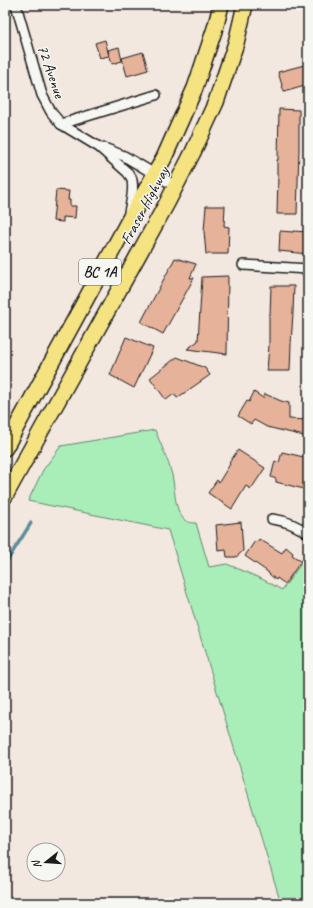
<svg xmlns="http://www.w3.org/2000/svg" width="313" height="908" font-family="Caveat,sans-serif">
<rect width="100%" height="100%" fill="#f3e8e0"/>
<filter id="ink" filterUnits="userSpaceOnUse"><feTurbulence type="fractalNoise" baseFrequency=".025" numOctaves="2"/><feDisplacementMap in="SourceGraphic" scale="8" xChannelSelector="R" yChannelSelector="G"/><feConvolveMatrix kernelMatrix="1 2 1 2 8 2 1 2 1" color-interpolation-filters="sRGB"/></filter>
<g filter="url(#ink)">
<path fill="#a9eeb9" stroke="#62856a" d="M155,430C161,445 168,459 172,475C175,487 174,507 182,517C185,522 191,523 196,523L209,567L227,564L264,580L282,590L308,554V903H281L168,530L28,501L43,470L61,446Z"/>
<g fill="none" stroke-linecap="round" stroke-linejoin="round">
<path stroke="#5d8d95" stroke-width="3.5" d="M5,564L31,523"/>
</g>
<g fill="#e6b29a" stroke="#1c1c1c">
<path d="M105,40L109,56L100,58L95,43Z"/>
<path d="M119,47L122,61L112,64L108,50Z"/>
<path d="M143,52L148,70L127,76L122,58Z"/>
<path d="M308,64V85L284,92L278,72Z"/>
<path d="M279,109L299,110V150L297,214H277L278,175H277V160H278Z"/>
<path d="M56,190L69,191L68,200H70V206H76L75,218L63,217V222L53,221Z"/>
<path d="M206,206H225L224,226L229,227L228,254H206L204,231Z"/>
<path d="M280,231L293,232V231L308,232V254L279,251Z"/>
<path d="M175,258L196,264L190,278H194L163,334L141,322Z"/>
<path d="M228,276L227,354L187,349L198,341L202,277Z"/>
<path d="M271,286H294L293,313L291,344L290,371H267L269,345V315H270Z"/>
<path d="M126,337L153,348L134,388L110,375Z"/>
<path d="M177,357L205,368L210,375L177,398L174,394L166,400L150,378Z"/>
<path d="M254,392L263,398L265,394L281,401L289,403V419L308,420V437L267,427L254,420L251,424L238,416L247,401L249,402Z"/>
<path d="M238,450L265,468L251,489L246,486L232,509L208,493L217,480L219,482L230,464L229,463Z"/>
<path d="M282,452L308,458V490L276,482V479L271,477L275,461L279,463Z"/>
<path d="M241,522L243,551L236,557H227L226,550L218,551L216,525Z"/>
<path d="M259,539L282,553L286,547L293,553L292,555L301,561L285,584L277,578L276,580L268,573V572L245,556L255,541L257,542Z"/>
</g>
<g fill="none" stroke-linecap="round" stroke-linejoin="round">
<defs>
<g id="minor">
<path d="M16,5L42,95L51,112L61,124L99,147L127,172C128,173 130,176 131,177C135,186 131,203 129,212"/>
<path d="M61,124L156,95"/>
<path d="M104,148L124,156L175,186"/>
<path d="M243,265L308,269"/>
<path d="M272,519C287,521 295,525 308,533"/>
</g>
<g id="primary">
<path d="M5,448L129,220L164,158L195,88L216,25L221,5"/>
<path d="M5,496L167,203L193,152L216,102L236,43L245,5"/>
</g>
</defs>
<use href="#minor" stroke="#1c1c1c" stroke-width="12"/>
<use href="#primary" stroke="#1c1c1c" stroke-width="18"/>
<use href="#minor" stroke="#f6f6f2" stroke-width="9"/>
<use href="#primary" stroke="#f5e382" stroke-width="15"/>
</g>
</g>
<g text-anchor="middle" stroke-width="3" stroke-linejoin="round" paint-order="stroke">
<rect fill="#f6f6f2" stroke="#5d5d5c" stroke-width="1" x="79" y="259" width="42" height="26" rx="3"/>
<g font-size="15" font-weight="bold" fill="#1c1c1c">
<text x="100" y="277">BC 1A</text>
</g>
<g font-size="16" fill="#1c1c1c" stroke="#f6f6f2">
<text transform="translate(52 71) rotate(71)" y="6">72 Avenue</text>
<text transform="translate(144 205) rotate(-62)" y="6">Fraser Highway</text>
</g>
</g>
<rect width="313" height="908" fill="none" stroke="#f6f6f2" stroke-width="20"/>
<rect x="10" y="10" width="293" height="888" fill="none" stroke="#1c1c1c" stroke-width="1.5" filter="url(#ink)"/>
<g transform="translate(46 862) rotate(253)"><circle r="19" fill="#f6f6f2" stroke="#9f9f9c"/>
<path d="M0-3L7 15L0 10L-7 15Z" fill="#1c1c1c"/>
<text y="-6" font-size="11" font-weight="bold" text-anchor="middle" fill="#1c1c1c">N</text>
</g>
</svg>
